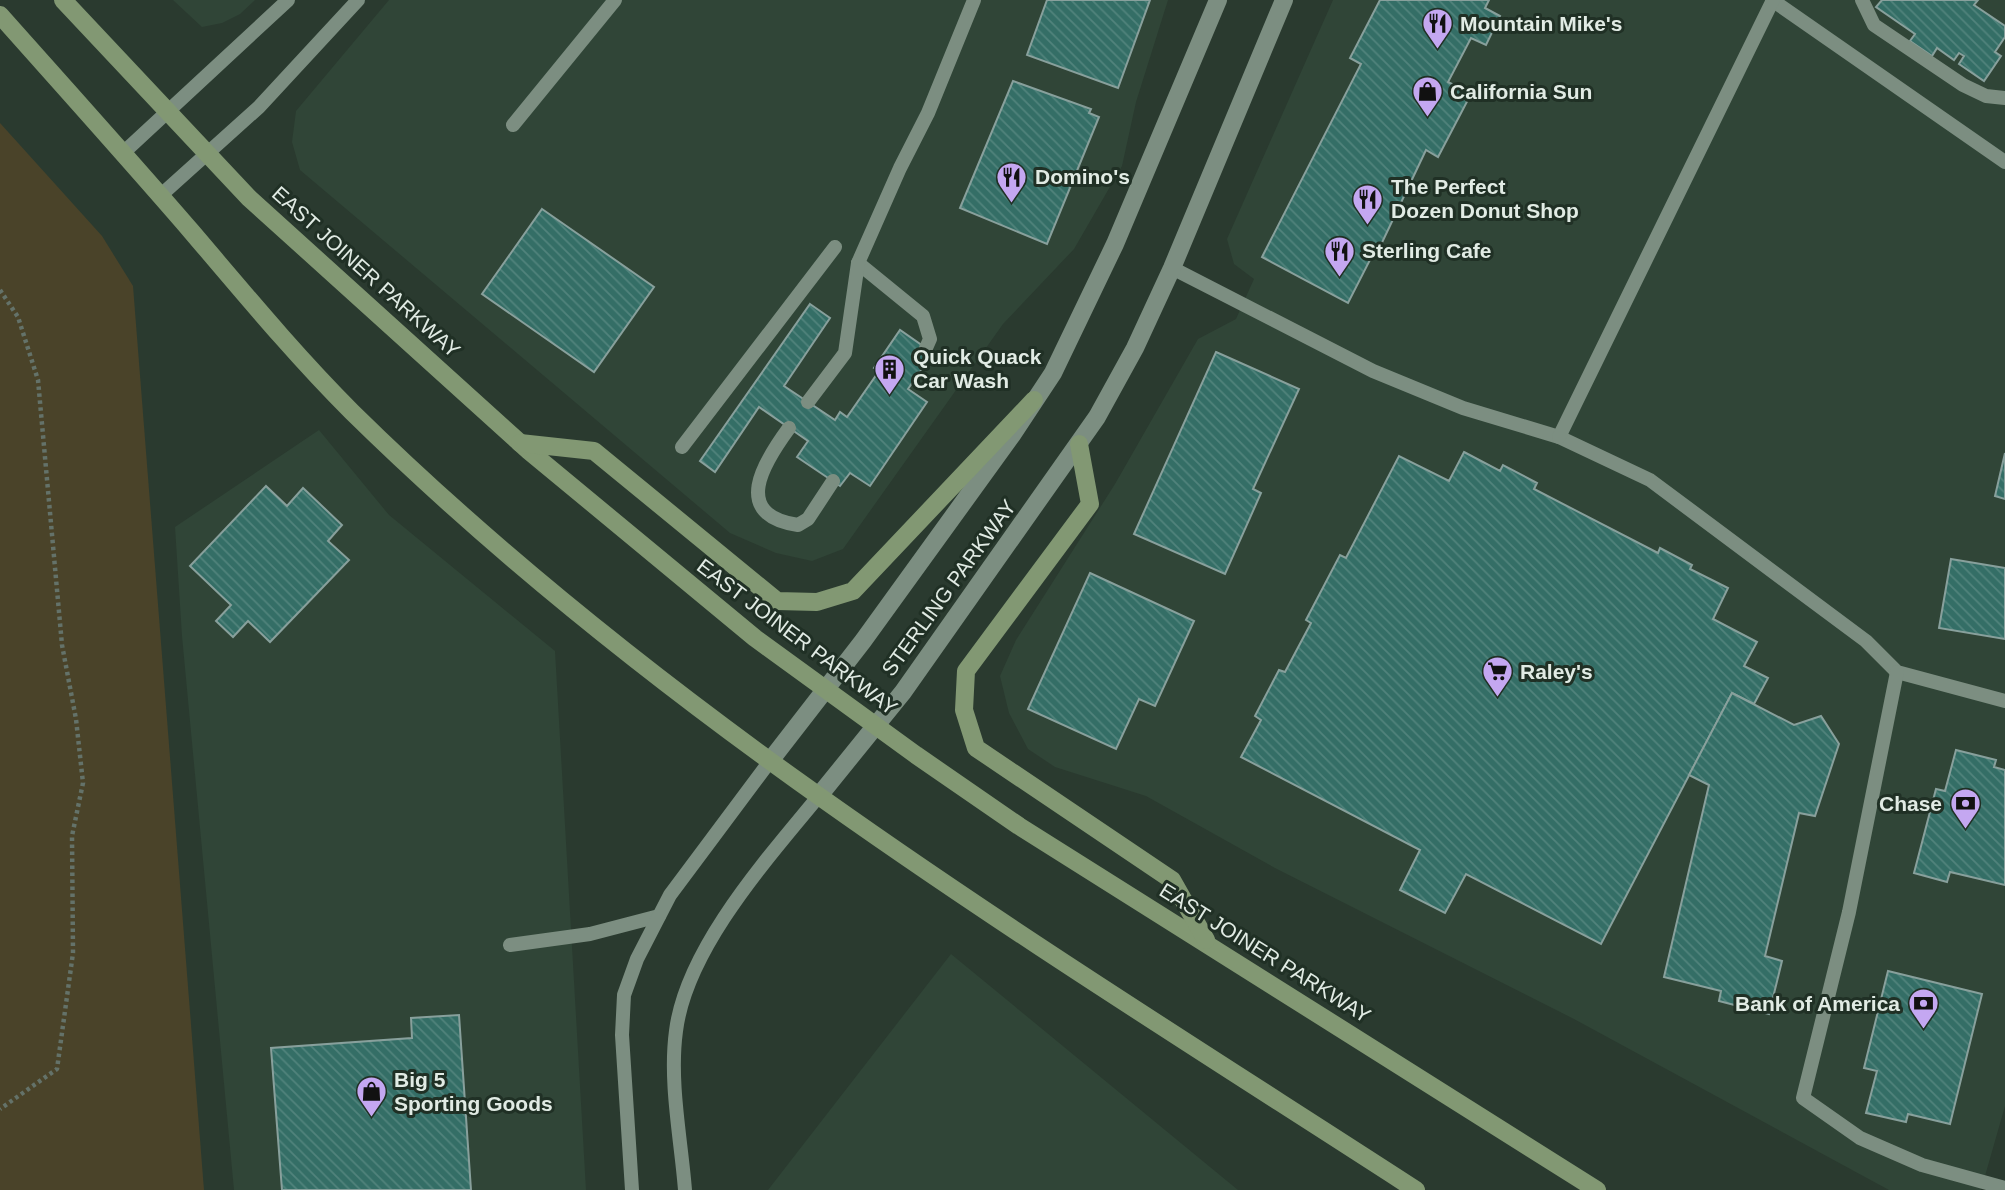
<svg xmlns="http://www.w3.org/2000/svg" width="2005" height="1190" font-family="Arial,sans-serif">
<defs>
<pattern id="building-back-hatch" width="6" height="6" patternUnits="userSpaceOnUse" patternTransform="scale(1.75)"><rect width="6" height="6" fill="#346e66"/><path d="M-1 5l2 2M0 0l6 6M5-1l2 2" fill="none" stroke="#51837c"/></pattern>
</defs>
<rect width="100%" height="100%" fill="#2a3a2f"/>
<g fill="#304537">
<path d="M173,0H255L240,14L222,23L202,27Z"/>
<path d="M389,0H1168L1136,102L1122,166L1074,249L1003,324L843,549L812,561L776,553L730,533L300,170L292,142L296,111Z"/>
<path d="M1333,0H2005V1106L1981,1190H1889L1574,1019L1275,868L1146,796L1055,767L1028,749L1009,713L1000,676L1016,640L1115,484L1198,339L1236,319L1254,279L1234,264L1227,239Z"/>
<path d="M319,430L389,515L555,651L586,1190H234L182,636L175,527Z"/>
<path d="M951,954L1238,1190H768Z"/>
</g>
<path fill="#4a4329" d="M0,123L102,236L133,286L204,1190H0Z"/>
<g fill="url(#building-back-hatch)" stroke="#88a09c" stroke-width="2">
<path d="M1047,0H1150L1118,88L1027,55Z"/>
<path d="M1380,0H1489L1485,8L1500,16L1486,45L1471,38L1448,82L1471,94L1438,157L1426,150L1378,251L1375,250L1348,303L1262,257L1361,64L1350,58Z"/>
<path d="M1882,0H1978L1974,5L2005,26V37L1995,52L2001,56L1984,81L1959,64L1964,56L1959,53L1954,60L1937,48L1932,56L1910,41L1915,34L1876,7Z"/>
<path d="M1013,81L1091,109L1089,113L1099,117L1047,244L960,208Z"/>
<path d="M542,209L654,287L594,372L482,294Z"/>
<path d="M810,304L830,318L784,386L835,420L840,412L847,417L879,371L874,368L900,330L933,353L908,389L927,402L870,486L850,473L840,486L797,457L808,441L759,407L715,472L700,461Z"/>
<path d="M1216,352L1299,389L1253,489L1261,493L1225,574L1134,534Z"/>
<path d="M1464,452L1500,471L1503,465L1537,483L1534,489L1658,553L1660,548L1692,565L1690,569L1728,588L1713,619L1757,642L1744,666L1768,678L1754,704L1732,693L1601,944L1466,874L1445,913L1400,890L1420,850L1241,757L1261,720L1255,716L1279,670L1285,672L1311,623L1306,620L1340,555L1346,558L1399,456L1449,481Z"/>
<path d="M2005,453V499L1995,496Z"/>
<path d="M266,486L287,506L303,488L342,525L328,541L349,560L270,642L248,621L233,637L216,621L231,605L190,566Z"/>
<path d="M1951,559L2005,568V639L1939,628Z"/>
<path d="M1090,573L1194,621L1155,706L1139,699L1116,749L1028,709Z"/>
<path d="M1732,693L1794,725L1821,716L1839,744L1815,816L1799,813L1765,956L1782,961L1769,1014L1719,1001L1721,991L1664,977L1709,785L1689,775Z"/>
<path d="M1956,750L1996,760L1994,767L2005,770V885L1950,872L1947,882L1914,873L1936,789L1945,791Z"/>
<path d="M1888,971L1982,994L1950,1124L1908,1114L1906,1122L1866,1113L1877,1071L1864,1068Z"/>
<path d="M459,1015L471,1190H282L271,1048L412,1038L411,1018Z"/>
</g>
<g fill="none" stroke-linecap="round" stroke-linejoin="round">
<path stroke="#647269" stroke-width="4.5" stroke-dasharray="3.5 3.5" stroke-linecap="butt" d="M0,290L18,317L38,380L62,645L76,719L83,783L72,836L73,953L57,1069L0,1109"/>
<g stroke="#7c8e81" stroke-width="14">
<path d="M1772,0L2005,162"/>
<path d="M1862,0L1874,25L1963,85L1986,96L2005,98"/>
<path d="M513,125L615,0"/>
<path d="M123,153L288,0"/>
<path d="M160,196L259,107L358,0"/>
<path d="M858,263L923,316L930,339L926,348"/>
<path d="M1172,268L1373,371L1463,408L1559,437L1650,480L1866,641L1897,672L2005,701"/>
<path d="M808,402L845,353L858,263L900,168L928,113L974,0"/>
<path d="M789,428C764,462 730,515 798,525L808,519L833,481"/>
<path d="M1559,437L1773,0"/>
<path d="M682,447L835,247"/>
<path d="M1897,672L1849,912L1803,1098L1860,1138L1922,1165L2005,1188"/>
<path d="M510,945L590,934L659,916"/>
<path d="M632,1190L622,1035L624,995L637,959L670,895L770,761"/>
<path d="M685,1190C681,1139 669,1082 676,1031C686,949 767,859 818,797"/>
</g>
<g stroke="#7c8e81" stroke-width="18">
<path d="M770,761L863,641L1012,435L1053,373L1115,244L1218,0"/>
<path d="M818,797L903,692L1097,417L1135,348L1172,268L1284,0"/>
</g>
<g stroke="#829873" stroke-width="18">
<path d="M63,0L249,198L529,451L755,638L916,755L1019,826L1597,1190"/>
<path d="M0,15C64,87 128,158 191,231C243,292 295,355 352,412C667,722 1047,951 1416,1190"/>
<path d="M520,443L594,451L777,601L817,602L853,591L1034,400"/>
<path d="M1079,444L1090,504L966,671L964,710L976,748L1172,880L1206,940"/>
</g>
</g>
<defs>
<symbol id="restaurant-pin" viewBox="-11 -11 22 30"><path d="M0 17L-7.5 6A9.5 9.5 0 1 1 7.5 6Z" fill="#c4a7f1" stroke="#203025"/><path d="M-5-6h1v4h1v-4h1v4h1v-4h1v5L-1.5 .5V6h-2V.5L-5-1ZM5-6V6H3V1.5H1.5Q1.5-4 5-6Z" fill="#111"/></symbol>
<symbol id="shop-pin" viewBox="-11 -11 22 30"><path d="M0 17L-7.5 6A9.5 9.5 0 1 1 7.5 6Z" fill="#c4a7f1" stroke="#203025"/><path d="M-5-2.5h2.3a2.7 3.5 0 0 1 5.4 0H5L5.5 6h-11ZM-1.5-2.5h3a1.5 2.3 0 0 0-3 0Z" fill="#111"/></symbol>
<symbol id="building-pin" viewBox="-11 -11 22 30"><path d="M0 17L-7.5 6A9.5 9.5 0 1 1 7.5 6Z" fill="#c4a7f1" stroke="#203025"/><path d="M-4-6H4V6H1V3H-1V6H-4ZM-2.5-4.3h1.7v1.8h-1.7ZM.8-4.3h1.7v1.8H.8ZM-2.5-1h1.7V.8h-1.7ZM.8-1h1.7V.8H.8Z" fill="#111"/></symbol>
<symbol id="supermarket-pin" viewBox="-11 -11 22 30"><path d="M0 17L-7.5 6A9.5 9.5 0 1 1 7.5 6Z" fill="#c4a7f1" stroke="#203025"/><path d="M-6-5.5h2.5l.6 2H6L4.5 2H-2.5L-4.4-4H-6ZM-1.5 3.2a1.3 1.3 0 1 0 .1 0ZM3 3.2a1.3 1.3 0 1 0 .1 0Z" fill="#111"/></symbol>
<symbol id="bank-pin" viewBox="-11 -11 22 30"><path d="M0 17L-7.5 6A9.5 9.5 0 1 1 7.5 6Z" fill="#c4a7f1" stroke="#203025"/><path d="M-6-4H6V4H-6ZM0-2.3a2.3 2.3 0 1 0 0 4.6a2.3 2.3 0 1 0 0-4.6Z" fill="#111"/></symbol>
</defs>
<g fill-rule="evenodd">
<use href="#restaurant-pin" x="1420" y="6" width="35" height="47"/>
<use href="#shop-pin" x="1410" y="74" width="35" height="47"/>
<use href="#restaurant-pin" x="994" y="160" width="35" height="47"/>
<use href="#restaurant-pin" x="1350" y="182" width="35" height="47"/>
<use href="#restaurant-pin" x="1322" y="234" width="35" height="47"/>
<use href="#building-pin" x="872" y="352" width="35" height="47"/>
<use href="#supermarket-pin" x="1480" y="654" width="35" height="47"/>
<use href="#bank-pin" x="1948" y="786" width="35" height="47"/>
<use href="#bank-pin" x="1906" y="986" width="35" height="47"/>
<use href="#shop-pin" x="354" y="1074" width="35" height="47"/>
</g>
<g text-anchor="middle" stroke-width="6" stroke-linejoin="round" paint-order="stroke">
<g font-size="21" font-weight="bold" fill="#e1ebe4" stroke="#203025" text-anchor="start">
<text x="1460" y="31">Mountain Mike's</text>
<text x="1450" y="99">California Sun</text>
<text x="1035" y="184">Domino's</text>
<text x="1391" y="194">The Perfect<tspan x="1391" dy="24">Dozen Donut Shop</tspan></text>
<text x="1362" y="258">Sterling Cafe</text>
<text x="913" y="364">Quick Quack<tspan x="913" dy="24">Car Wash</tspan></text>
<text x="1520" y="679">Raley's</text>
<text x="1942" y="811" text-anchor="end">Chase</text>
<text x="1900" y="1011" text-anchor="end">Bank of America</text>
<text x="394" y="1087">Big 5<tspan x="394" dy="24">Sporting Goods</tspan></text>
</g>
<g font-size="21" fill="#e1ebe4" stroke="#203025">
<text transform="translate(366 272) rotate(42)" y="7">EAST JOINER PARKWAY</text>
<text transform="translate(949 588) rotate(-54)" y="7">STERLING PARKWAY</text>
<text transform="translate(797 637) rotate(37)" y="7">EAST JOINER PARKWAY</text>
<text transform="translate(1265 953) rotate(32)" y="7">EAST JOINER PARKWAY</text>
</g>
</g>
</svg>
